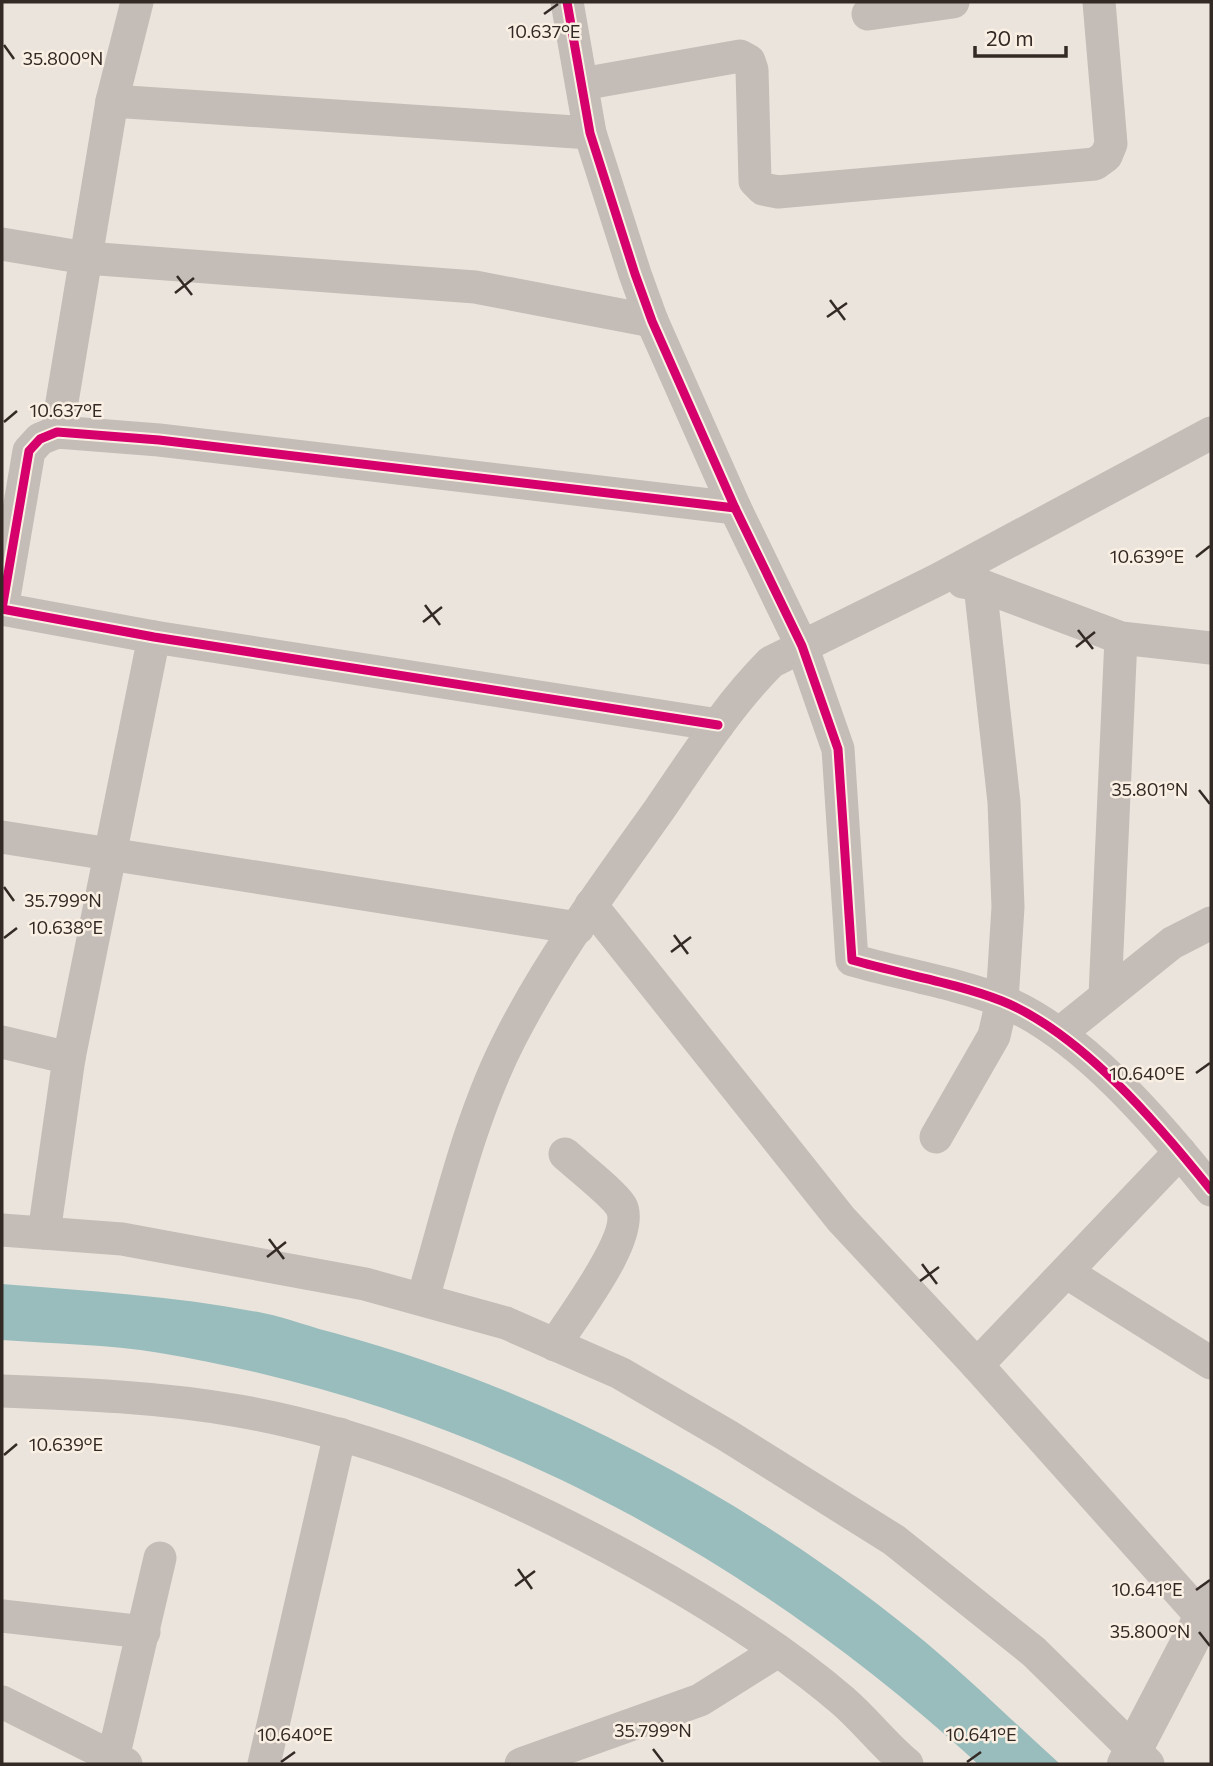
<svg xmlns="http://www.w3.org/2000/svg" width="1213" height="1766" font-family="Commissioner,sans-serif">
<rect width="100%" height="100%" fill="#ebe4dd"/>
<path fill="#99bdbc" d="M2,1284C89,1291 177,1296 263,1313C288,1318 313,1328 338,1334C546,1391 746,1497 913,1632C964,1673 1011,1720 1060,1764H978C746,1552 471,1405 160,1353C108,1344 54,1344 2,1340Z"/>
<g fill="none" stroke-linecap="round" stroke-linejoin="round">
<g stroke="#c4bcb6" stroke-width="33">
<path d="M567,2L590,133L635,274L652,321L735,508L802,646L838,749L852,960C901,974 956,983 1002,1001C1081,1033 1159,1125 1211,1190"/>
<path d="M868,14L953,2"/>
<path d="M582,84L740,56L749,61L752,70L755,181L763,189L778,192L1095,164L1106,156L1111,144L1099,2"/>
<path d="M112,101L590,133"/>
<path d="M2,244L86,258L475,287L652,321"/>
<path d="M57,432L112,101L137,2"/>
<path d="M963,582L980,585L1121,638L1211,648"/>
<path d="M718,725L154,637L2,609L29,451L40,439L57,432L159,440L735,508"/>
<path d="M2,837L578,928"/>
<path d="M591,905L841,1219L977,1365L1211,1627"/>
<path d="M1105,996L1121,638"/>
<path d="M1060,1033L1172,943L1211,923"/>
<path d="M2,1042L69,1058"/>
<path d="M936,1137L994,1036L1002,1001L1008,907L1004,802L980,585"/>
<path d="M2,1230L122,1239L365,1284L506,1323L620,1373L728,1436L894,1540L1034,1652L1148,1764"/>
<path d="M44,1233L69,1058L154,637"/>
<path d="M1066,1272L1211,1363"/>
<path d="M423,1298C449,1211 469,1118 511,1037C552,957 607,883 659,810C694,759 728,705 771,662L939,579L1211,433"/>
<path d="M555,1345C571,1318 637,1235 621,1206C614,1194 577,1165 565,1154"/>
<path d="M977,1365L1180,1152"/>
<path d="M2,1391C81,1394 160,1397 239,1411C380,1436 512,1494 637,1563C709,1603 780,1647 843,1701C866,1721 884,1745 907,1764"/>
<path d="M2,1616L144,1632"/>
<path d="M2,1702L126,1764"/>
<path d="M113,1758L160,1558"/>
<path d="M264,1764L340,1434"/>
<path d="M521,1764L700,1700L778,1651"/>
</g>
<path stroke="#c4bcb6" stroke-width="38" d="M1126,1764L1211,1601"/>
<defs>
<g id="cycleway">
<path d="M567,2L590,133L635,274L652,321L735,508L802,646L838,749L852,960C901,974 956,983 1002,1001C1081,1033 1159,1125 1211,1190"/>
<path d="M718,725L154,637L2,609L29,451L40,439L57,432L159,440L735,508"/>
</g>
</defs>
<use href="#cycleway" stroke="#f9efe3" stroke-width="13"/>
<use href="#cycleway" stroke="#d6006c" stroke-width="9"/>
</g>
<path fill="none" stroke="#342a25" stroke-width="2.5" d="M544,14L558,4M4,45L14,59M177,276L192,295M175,293L194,278M830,300L845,320M827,317L847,303M4,422L17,411M1196,557L1210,546M425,605L440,625M423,622L442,607M1078,630L1093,649M1076,647L1095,632M1199,790L1210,804M4,887L14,901M674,935L688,954M4,938L17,928M671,952L691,937M1196,1073L1210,1063M269,1239L284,1259M267,1257L286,1242M922,1264L937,1284M920,1281L939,1267M4,1455L17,1444M518,1569L532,1589M515,1586L535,1571M1196,1590L1210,1580M1199,1632L1210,1646M653,1749L663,1762M281,1762L295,1752M967,1762L981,1752"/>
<g font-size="18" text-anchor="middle" fill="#342a25" stroke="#f9efe3" stroke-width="5" stroke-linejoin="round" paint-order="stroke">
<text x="544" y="38">10.637°E</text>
<text x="63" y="65">35.800°N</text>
<text x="66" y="417">10.637°E</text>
<text x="1147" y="563">10.639°E</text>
<text x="1150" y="796">35.801°N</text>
<text x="63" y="907">35.799°N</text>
<text x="66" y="934">10.638°E</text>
<text x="1147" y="1080">10.640°E</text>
<text x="66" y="1451">10.639°E</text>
<text x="1147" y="1596">10.641°E</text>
<text x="1150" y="1638">35.800°N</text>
<text x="653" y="1737">35.799°N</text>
<text x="295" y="1741">10.640°E</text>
<text x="981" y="1741">10.641°E</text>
</g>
<rect width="1213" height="1766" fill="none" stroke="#342a25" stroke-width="7"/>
<path d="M975 46v10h91v-10" fill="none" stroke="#342a25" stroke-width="3.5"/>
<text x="986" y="46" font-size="21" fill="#342a25" stroke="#f9efe3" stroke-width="5" paint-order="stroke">20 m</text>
</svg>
